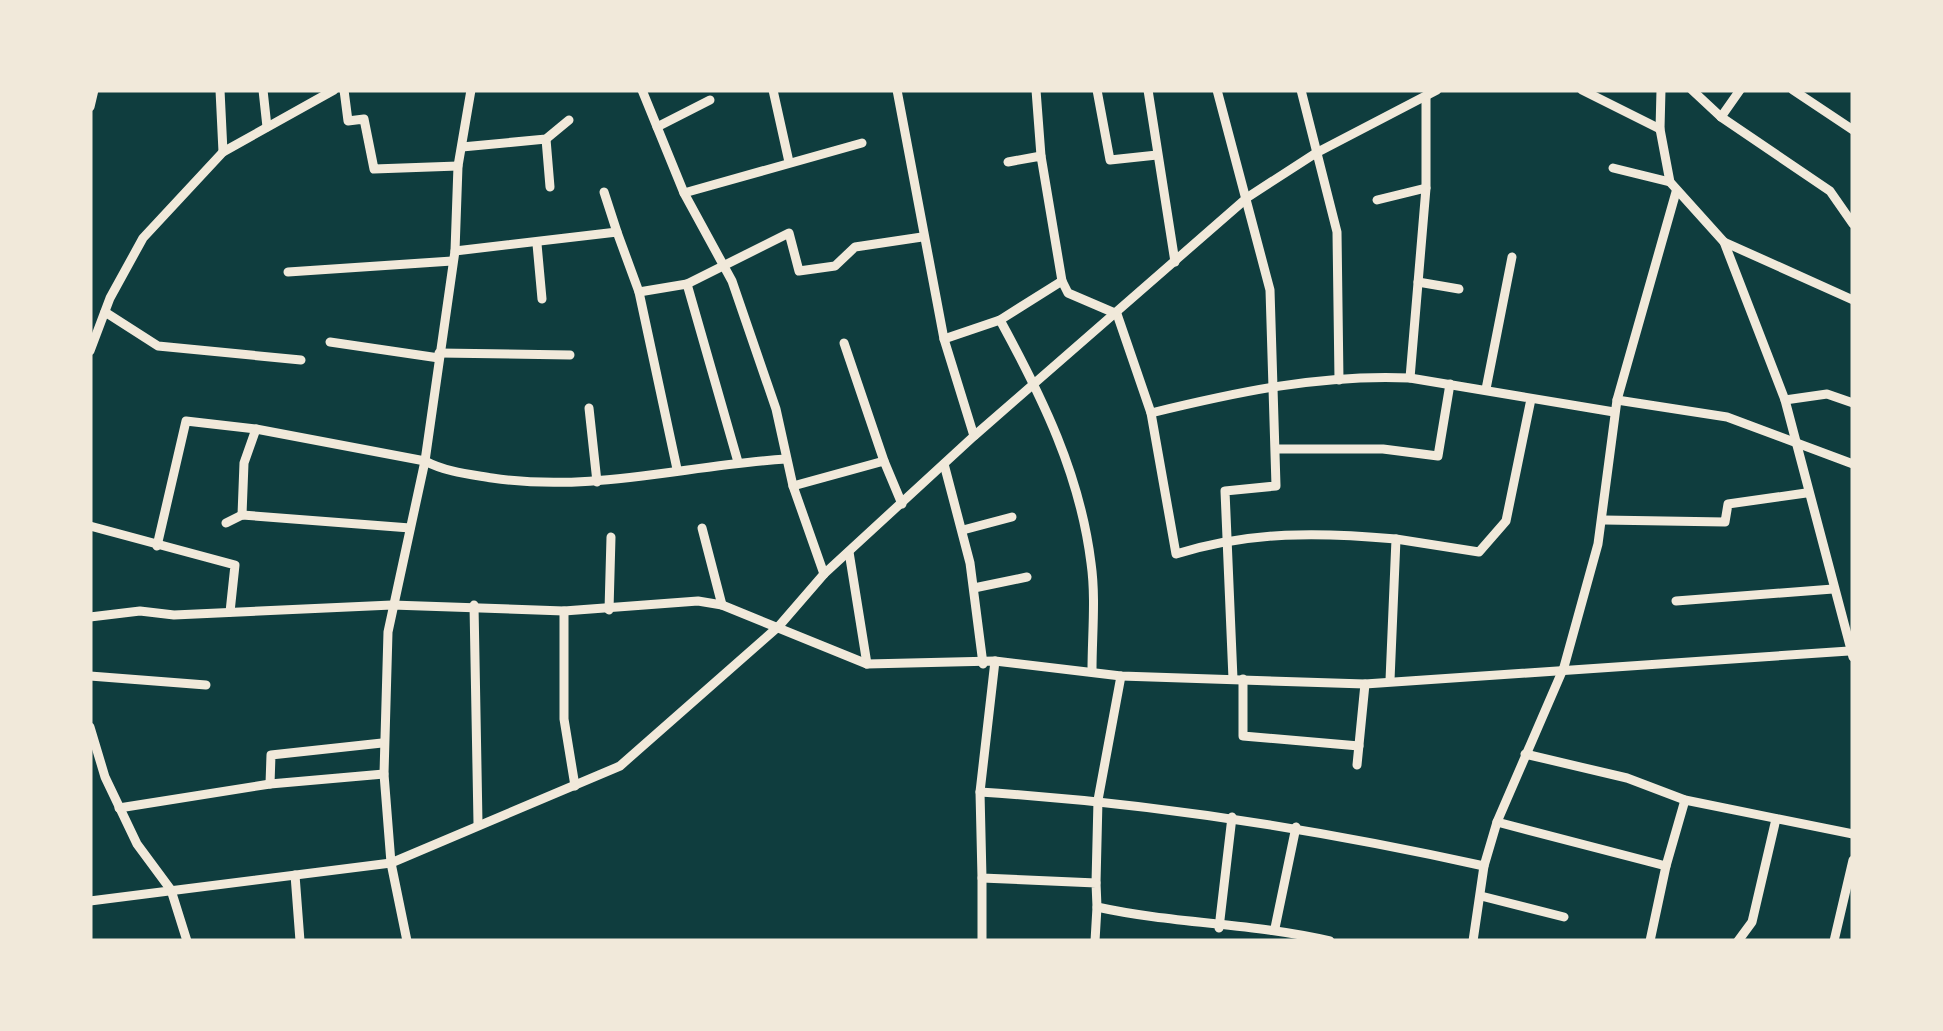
<svg xmlns="http://www.w3.org/2000/svg" width="1943" height="1031" font-family="Karla,sans-serif">
<rect width="100%" height="100%" fill="#0f3d3e"/>
<g fill="none" stroke-linecap="round" stroke-linejoin="round">
<g stroke="#f1e9da" stroke-width="9">
<path d="M220,90L223,152"/>
<path d="M263,90L267,127"/>
<path d="M344,90L348,121L364,119L374,169L458,166"/>
<path d="M642,90L684,193L732,281L776,409L793,486L824,574"/>
<path d="M773,90L789,162"/>
<path d="M897,90L944,339L974,436"/>
<path d="M1036,90L1041,156"/>
<path d="M1097,90L1110,160L1157,155"/>
<path d="M1148,90L1175,262"/>
<path d="M1217,90L1270,290L1276,486L1225,491L1233,679"/>
<path d="M1301,90L1337,232L1339,380"/>
<path d="M1582,90L1660,129"/>
<path d="M1661,90L1660,129L1670,182L1724,242L1785,400L1853,657"/>
<path d="M1692,90L1721,117L1830,191L1853,224"/>
<path d="M1793,90L1853,130"/>
<path d="M90,107L94,90"/>
<path d="M1721,117L1740,90"/>
<path d="M657,127L710,100"/>
<path d="M546,139L550,187"/>
<path d="M462,147L546,139L569,120"/>
<path d="M1008,162L1041,156L1062,281"/>
<path d="M1613,168L1670,182"/>
<path d="M604,192L617,232"/>
<path d="M684,193L862,143"/>
<path d="M1377,200L1426,188"/>
<path d="M1724,242L1853,300"/>
<path d="M537,244L542,299"/>
<path d="M455,251L617,232L639,292L677,469"/>
<path d="M288,272L452,261"/>
<path d="M1418,282L1459,289"/>
<path d="M687,284L789,233L799,271L835,266L855,247L922,237"/>
<path d="M639,292L687,284L738,462"/>
<path d="M105,312L158,346L301,360"/>
<path d="M1000,320C1042,397 1080,474 1091,563C1096,598 1092,635 1092,670"/>
<path d="M944,339L1000,320L1062,281L1068,293L1117,314L1151,413L1176,554C1251,531 1319,532 1396,539L1390,680"/>
<path d="M330,342L439,358"/>
<path d="M844,343L884,461"/>
<path d="M90,351L110,298L143,238L223,152L334,90"/>
<path d="M439,353L570,355"/>
<path d="M1410,378L1426,188V97"/>
<path d="M1486,389L1512,257"/>
<path d="M1617,400L1727,417L1853,464"/>
<path d="M1785,400L1827,394L1853,403"/>
<path d="M589,408L597,482"/>
<path d="M1151,413C1237,392 1321,374 1410,378L1614,412"/>
<path d="M1277,449H1383L1438,456L1450,384"/>
<path d="M944,464L970,563L983,664"/>
<path d="M793,486L884,461L902,504"/>
<path d="M242,515L244,463L256,429"/>
<path d="M1604,520L1725,522L1728,504L1806,493"/>
<path d="M226,523L242,515L410,528"/>
<path d="M90,526L235,565L230,612"/>
<path d="M702,528L722,605"/>
<path d="M963,530L1012,517"/>
<path d="M1396,539L1479,552L1506,521L1531,399"/>
<path d="M157,546L186,421L256,429L425,461C446,472 468,474 492,478C592,493 687,465 786,459"/>
<path d="M849,552L867,664"/>
<path d="M974,588L1027,577"/>
<path d="M1676,601L1833,589"/>
<path d="M474,605L478,823"/>
<path d="M609,610L611,537"/>
<path d="M564,611V719L575,786"/>
<path d="M90,617L140,611L174,615L392,605L564,611L698,601L722,605L867,664L995,661L980,792L982,878L1096,883L1097,907C1174,924 1253,923 1330,941"/>
<path d="M995,661L1121,676L1365,684L1849,651"/>
<path d="M90,676L206,685"/>
<path d="M1243,679V736L1359,746"/>
<path d="M90,727L105,777L137,844L171,890L187,941"/>
<path d="M1525,754L1627,778L1685,800L1853,834"/>
<path d="M1357,765L1365,684"/>
<path d="M270,784L271,755L382,743"/>
<path d="M980,792C1152,803 1317,829 1484,866"/>
<path d="M119,808L270,784L384,774"/>
<path d="M1497,822L1666,866L1685,800"/>
<path d="M295,875L300,941"/>
<path d="M1096,883L1098,800L1121,676"/>
<path d="M1481,896L1564,917"/>
<path d="M90,901L391,863L620,766L779,626L824,574L974,436L1248,197L1316,153L1437,90"/>
<path d="M1219,928L1232,817"/>
<path d="M1275,928L1296,827"/>
<path d="M407,941L391,863L384,774L388,632L425,461L455,251L458,166L471,90"/>
<path d="M982,941V878"/>
<path d="M1095,941L1097,907"/>
<path d="M1473,941L1484,866L1497,822L1564,667L1598,544L1617,400L1676,192"/>
<path d="M1650,941L1666,866"/>
<path d="M1738,941L1752,922L1776,819"/>
<path d="M1834,941L1853,860"/>
</g>
</g>
<rect width="1943" height="1031" fill="none" stroke="#f1e9da" stroke-width="185"/>
</svg>
